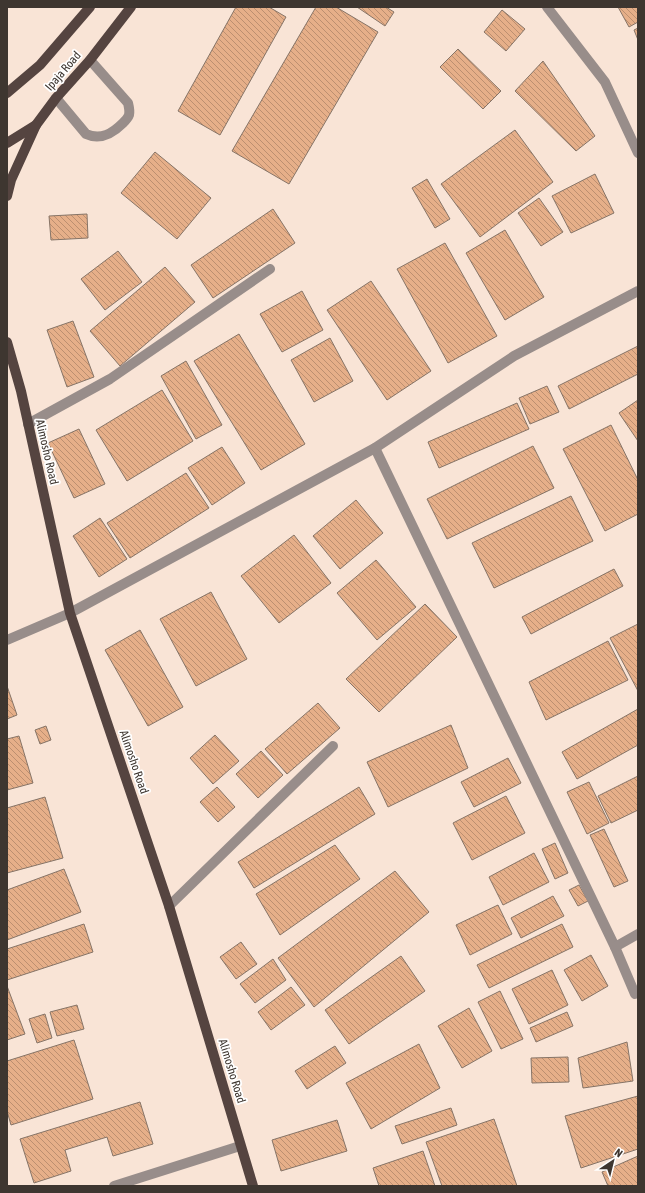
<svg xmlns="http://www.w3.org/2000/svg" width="645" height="1193" font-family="'Asap Condensed',sans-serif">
<defs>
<pattern id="building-back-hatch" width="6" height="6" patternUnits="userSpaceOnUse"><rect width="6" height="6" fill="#e6af89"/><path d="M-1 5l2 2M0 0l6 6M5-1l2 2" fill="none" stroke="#bc8f70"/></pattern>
</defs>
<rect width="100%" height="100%" fill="#f9e4d6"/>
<g fill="url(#building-back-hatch)" stroke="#867467">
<path d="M236,7H269L286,17L220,135L178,111Z"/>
<path d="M316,7H336L378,32L289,184L232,151Z"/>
<path d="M357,7H386L394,12L385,26Z"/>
<path d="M618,7H638V22L629,27Z"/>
<path d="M502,10L525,29L506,51L484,32Z"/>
<path d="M638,28V40L634,30Z"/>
<path d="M458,49L501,91L483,109L440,67Z"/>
<path d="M543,61L595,136L576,151L515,91Z"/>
<path d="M515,130L553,182L480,237L441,184Z"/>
<path d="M155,152L211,198L177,239L121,193Z"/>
<path d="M595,174L614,213L571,233L552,196Z"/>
<path d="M427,179L450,219L435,228L412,188Z"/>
<path d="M539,198L563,232L541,246L518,213Z"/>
<path d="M273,209L295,243L213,298L191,265Z"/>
<path d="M87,214L88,238L51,240L49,216Z"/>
<path d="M505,230L544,297L505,320L466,253Z"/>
<path d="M445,243L497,336L448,363L397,269Z"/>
<path d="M118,251L142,282L105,310L81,279Z"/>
<path d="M165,267L195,302L120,366L90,331Z"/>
<path d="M371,281L431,371L387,400L327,310Z"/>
<path d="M302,291L323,330L282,352L260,314Z"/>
<path d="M73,321L94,377L67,387L47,330Z"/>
<path d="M239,334L305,444L261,470L194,361Z"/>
<path d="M330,338L353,381L314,402L291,360Z"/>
<path d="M638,346V374L569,409L558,386Z"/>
<path d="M186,361L222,425L196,439L161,376Z"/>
<path d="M547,386L559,412L530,424L519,398Z"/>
<path d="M162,390L193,441L127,481L96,430Z"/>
<path d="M638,400V441L619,413Z"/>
<path d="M517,403L529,429L439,468L428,442Z"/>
<path d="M611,425L638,480V514L605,531L563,449Z"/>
<path d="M79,429L105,484L74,498L48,443Z"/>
<path d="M533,446L554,488L447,539L427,499Z"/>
<path d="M222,447L245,483L212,505L188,468Z"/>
<path d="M186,473L209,508L130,558L107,523Z"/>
<path d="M571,496L593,541L494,588L472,543Z"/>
<path d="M356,500L383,533L340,569L313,536Z"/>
<path d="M100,518L127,559L99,577L73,536Z"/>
<path d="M294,535L331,583L279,623L241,576Z"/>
<path d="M376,560L416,607L377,640L337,593Z"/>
<path d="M614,569L623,586L531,634L522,617Z"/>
<path d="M211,592L247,659L196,686L160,619Z"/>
<path d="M425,604L457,637L379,712L346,679Z"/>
<path d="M638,624V691L610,638Z"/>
<path d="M140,630L183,707L148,726L105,650Z"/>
<path d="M608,641L628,680L546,720L529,682Z"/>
<path d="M7,686L17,715L7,719Z"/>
<path d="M318,703L340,728L287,774L265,749Z"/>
<path d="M638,709V745L577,779L562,752Z"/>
<path d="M451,725L468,768L388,807L367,762Z"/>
<path d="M46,726L51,740L40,744L35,730Z"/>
<path d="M215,735L239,761L213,784L190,758Z"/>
<path d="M19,736L33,783L7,790V739Z"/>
<path d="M261,751L283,775L258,798L236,774Z"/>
<path d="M508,758L521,783L474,807L461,782Z"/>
<path d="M638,776V810L611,823L598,796Z"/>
<path d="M589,782L609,823L587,834L567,792Z"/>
<path d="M217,787L235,807L218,822L200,802Z"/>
<path d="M359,787L375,814L254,888L238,862Z"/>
<path d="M506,796L525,833L472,860L453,823Z"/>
<path d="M45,797L63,858L7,873V808Z"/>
<path d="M604,829L628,881L614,887L590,835Z"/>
<path d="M555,843L568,873L555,879L542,849Z"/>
<path d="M335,845L360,879L280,935L256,894Z"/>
<path d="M534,853L549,882L503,905L489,877Z"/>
<path d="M64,869L81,912L7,940V890Z"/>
<path d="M395,871L429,912L314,1007L278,958Z"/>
<path d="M579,885L588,901L578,906L569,890Z"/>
<path d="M553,896L564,916L521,938L511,918Z"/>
<path d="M498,905L512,934L470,955L456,925Z"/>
<path d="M84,924L93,952L7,980V949Z"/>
<path d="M562,924L573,947L489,988L477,965Z"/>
<path d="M241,942L257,964L236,979L220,957Z"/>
<path d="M591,955L608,986L582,1001L564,970Z"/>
<path d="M401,956L425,991L349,1044L325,1010Z"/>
<path d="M273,959L286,980L255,1003L240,984Z"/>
<path d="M552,970L568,1005L529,1024L512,989Z"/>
<path d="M7,986L25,1034L7,1040Z"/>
<path d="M291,987L305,1005L271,1030L258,1012Z"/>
<path d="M500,991L523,1039L501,1049L478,1002Z"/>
<path d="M77,1005L84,1029L57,1036L50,1012Z"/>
<path d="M469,1008L492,1051L462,1068L438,1026Z"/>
<path d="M567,1012L573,1026L536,1042L530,1028Z"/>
<path d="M45,1014L52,1038L37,1043L29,1019Z"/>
<path d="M74,1040L93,1099L11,1125L7,1111V1061Z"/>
<path d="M627,1042L633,1081L583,1088L578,1058Z"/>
<path d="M419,1044L440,1088L371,1129L346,1083Z"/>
<path d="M335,1046L346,1063L307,1089L295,1071Z"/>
<path d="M568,1057L569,1082L532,1083L531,1058Z"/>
<path d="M638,1096V1149L581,1168L565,1116Z"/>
<path d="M140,1102L153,1144L113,1156L107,1137L65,1150L71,1171L34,1183L20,1139Z"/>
<path d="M451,1108L457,1125L402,1144L395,1126Z"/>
<path d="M494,1119L517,1186H442L426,1142Z"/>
<path d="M337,1120L347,1151L281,1171L272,1140Z"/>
<path d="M423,1151L435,1186H379L373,1168Z"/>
<path d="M638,1156V1186H608L602,1172Z"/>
</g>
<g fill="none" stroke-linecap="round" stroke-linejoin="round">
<g stroke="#988d8a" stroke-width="10">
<path d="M547,7L605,82L638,153"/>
<path d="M56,98L86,134C101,141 113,133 123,123C125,121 128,118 129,115C130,111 129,107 128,103L90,60"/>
<path d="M28,424L110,379L270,269"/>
<path d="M375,448L615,947L635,994"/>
<path d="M7,640L70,613L375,448L514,356L638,291"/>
<path d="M169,906L333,746"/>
<path d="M615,947L638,934"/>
<path d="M114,1186L240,1146"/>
</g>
<g stroke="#554440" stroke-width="10">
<path d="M7,93L40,65L90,7"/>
<path d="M7,143L36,125L56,98L90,60L131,7"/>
<path d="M7,196L11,180L36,125"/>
<path d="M7,342L21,391L70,613L169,906L253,1186"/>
</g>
</g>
<g text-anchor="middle" stroke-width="3.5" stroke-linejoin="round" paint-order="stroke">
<g font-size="12" fill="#3e3630" stroke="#fff">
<text transform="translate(63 71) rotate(-49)" y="4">Ipaja Road</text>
<text transform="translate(47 452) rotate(77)" y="4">Alimosho Road</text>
<text transform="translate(134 762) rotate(71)" y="4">Alimosho Road</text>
<text transform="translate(232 1071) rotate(73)" y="4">Alimosho Road</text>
</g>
</g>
<rect width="645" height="1193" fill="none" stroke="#3e3630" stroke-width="16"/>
<g transform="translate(613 1161) rotate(35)" stroke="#ffffff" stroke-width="3" paint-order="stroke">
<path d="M0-3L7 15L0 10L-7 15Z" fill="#3e3630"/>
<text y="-6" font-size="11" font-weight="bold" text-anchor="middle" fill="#3e3630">N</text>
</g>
</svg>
